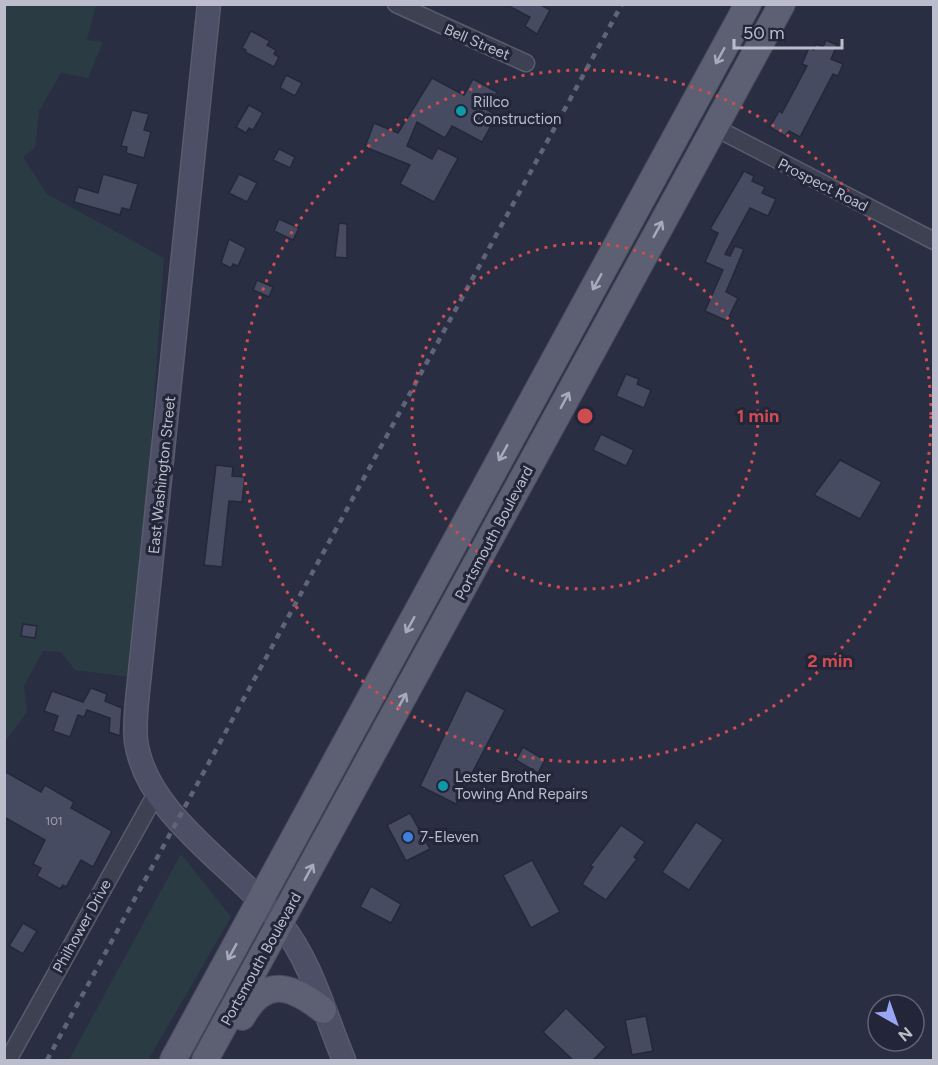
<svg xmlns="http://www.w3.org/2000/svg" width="938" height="1065" font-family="Figtree,sans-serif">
<rect width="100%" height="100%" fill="#292e42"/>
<g fill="#2b3b43">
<path d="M5,5H96L87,40L103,42L88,78L61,73L39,111L35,148L23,157L47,194L164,258L145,526L130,677L75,670L61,652L43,651L24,686L27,712L5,742Z"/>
<path d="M181,854L231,917L148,1060H69Z"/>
</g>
<g fill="#464b62" stroke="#24283a" stroke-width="1.5">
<path d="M505,4H539L550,10L537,34L525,26L530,17Z"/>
<path d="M251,31L270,41L267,45L276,50L274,54L279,57L274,67L245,52L246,50L242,48Z"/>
<path d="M826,40L837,45L831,59L843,64L838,76L833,74L800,137L789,131L785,136L770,127L779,111L782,113L807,66L802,64L809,48L814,50L816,44L823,47Z"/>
<path d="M286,75L302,83L295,96L280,88Z"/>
<path d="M432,78L464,95L473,79L497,92L487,110L497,115L482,142L452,126L445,138L417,122L407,146L432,159L438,148L458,158L434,202L400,184L410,165L365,147L374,123L398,133Z"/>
<path d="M249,105L263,113L253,130L249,128L246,133L236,127Z"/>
<path d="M132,110L149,114L144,130L151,132L144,158L126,153L127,147L121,146Z"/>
<path d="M279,149L295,157L290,168L273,160Z"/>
<path d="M744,171L754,176L752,181L765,187L762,193L776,199L768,216L750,208L725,254L730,256L735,246L744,249L726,292L738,298L727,321L705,311L723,270L705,262L718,233L710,229Z"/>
<path d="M103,174L138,184L130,210L122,208L120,215L74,202L78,187L98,193Z"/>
<path d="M239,174L257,183L247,202L229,193Z"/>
<path d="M279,219L299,228L293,240L274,231Z"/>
<path d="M339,223L347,224V258L335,257Z"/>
<path d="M229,239L246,248L238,266L233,264L231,268L221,263Z"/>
<path d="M257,280L273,287L269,297L253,290Z"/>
<path d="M626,374L639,379L637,384L651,390L644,408L616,396Z"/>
<path d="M601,434L634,450L626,466L593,450Z"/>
<path d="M840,460L882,482L860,519L814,495Z"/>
<path d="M216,465L233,467L232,476L245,477L242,502L229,501L222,567L204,565Z"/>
<path d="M23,624L37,626L35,638L21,636Z"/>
<path d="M91,688L107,694L105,701L122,708L120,736L109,732L110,718L87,710L84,717L78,715L70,737L53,731L58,716L44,711L52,691L83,702Z"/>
<path d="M466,690L505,710L456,804L420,786Z"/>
<path d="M523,747L545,760L538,773L516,760Z"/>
<path d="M4,771L41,792L45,785L74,802L71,808L112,831L93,867L81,860L66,887L63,885L60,889L37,876L41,868L33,864L45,840L4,817Z"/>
<path d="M410,813L430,849L406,861L387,825Z"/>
<path d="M696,822L723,840L689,890L662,872Z"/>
<path d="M621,825L645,842L634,857L637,859L606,900L582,884L593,867L590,866Z"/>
<path d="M532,860L560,912L531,928L503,875Z"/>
<path d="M371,886L401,904L391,923L360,907Z"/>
<path d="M23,923L37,931L23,954L9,946Z"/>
<path d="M566,1008L606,1047L593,1060H573L543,1032Z"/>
<path d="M646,1016L653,1051L632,1055L625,1020Z"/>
</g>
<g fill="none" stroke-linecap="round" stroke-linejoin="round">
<defs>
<g id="street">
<path d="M396,4L526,63"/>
<path d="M714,127L934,241"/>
<path d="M8,1060L157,792"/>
</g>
<path id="secondary" d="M209,4L139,682C137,702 134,721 136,741C146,816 238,868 281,924C312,963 325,1015 344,1060"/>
<g id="primary">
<path d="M242,1017C265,976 291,985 323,1010"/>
<path d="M173,1060L748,4"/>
<path d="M205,1060L782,4"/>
</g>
</defs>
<use href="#street" stroke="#595c6d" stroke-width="19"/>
<use href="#secondary" stroke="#595c6d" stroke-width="25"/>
<use href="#primary" stroke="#474a5c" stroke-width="28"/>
<use href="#street" stroke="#3d4152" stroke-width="16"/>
<use href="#secondary" stroke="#4c4f65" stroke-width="22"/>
<use href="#primary" stroke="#5c6072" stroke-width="26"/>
<path stroke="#606479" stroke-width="4.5" stroke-dasharray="6 6" stroke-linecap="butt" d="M47,1060L622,4"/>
</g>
<defs><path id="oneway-shaft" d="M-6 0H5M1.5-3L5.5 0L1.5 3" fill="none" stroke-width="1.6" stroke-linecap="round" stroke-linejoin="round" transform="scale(1.5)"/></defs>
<g stroke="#a8aaba">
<use href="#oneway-shaft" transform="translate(720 56) rotate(119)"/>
<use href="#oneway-shaft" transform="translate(658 229) rotate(-61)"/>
<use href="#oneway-shaft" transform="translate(597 282) rotate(119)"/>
<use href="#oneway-shaft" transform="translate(565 400) rotate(-62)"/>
<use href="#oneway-shaft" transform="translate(503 453) rotate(119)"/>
<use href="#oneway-shaft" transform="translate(410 625) rotate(119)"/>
<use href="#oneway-shaft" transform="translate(402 701) rotate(-61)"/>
<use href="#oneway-shaft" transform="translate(309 872) rotate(-61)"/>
<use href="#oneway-shaft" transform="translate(232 952) rotate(119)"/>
</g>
<g fill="none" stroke="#cf4d51" stroke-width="3" stroke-dasharray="3 6">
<circle cx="585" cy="416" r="173"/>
<circle cx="585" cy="416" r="346"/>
</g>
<g fill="#0f9aa8" stroke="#222638" stroke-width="2">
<circle cx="461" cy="111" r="6"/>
<circle cx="443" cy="786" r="6"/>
</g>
<circle fill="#3f7fe0" stroke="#222638" stroke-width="2" cx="408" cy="837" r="6"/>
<g text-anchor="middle" stroke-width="6" stroke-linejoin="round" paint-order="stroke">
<g font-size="12" fill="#9ea0b2">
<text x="54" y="825">101</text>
</g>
<g font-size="15" fill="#bbbdcc" stroke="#222638">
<text transform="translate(477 42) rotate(23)" y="5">Bell Street</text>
<text transform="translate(823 185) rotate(27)" y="5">Prospect Road</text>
<text transform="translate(162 475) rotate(-84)" y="5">East Washington Street</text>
<text transform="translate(494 533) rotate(-62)" y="5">Portsmouth Boulevard</text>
<text transform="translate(82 926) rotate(-61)" y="5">Philhower Drive</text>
<text transform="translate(261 959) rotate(-61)" y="5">Portsmouth Boulevard</text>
</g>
<g font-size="15" fill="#bbbdcc" stroke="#222638" text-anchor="start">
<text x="473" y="107">Rillco<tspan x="473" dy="17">Construction</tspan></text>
<text x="455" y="782">Lester Brother<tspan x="455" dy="17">Towing And Repairs</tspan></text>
<text x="420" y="842">7-Eleven</text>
</g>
</g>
<circle cx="585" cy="416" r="9" fill="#cf4d51" stroke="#222638" stroke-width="3"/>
<g font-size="18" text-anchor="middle" font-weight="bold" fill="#cf4d51" stroke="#222638" stroke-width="6" stroke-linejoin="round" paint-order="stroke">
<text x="758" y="422">1 min</text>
<text x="830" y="667">2 min</text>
</g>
<rect width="938" height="1065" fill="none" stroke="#bbbdcc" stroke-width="12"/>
<g transform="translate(896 1023) rotate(140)"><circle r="28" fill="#222638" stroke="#5f6273" stroke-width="1.5"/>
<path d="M0-4.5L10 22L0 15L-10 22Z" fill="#99a6f3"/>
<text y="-9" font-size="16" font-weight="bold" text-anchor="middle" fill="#bbbdcc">N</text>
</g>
<path d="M734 39v9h108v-9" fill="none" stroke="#bbbdcc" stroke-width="3"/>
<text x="743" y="39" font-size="18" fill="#bbbdcc" stroke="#222638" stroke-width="4.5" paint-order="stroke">50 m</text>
</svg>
